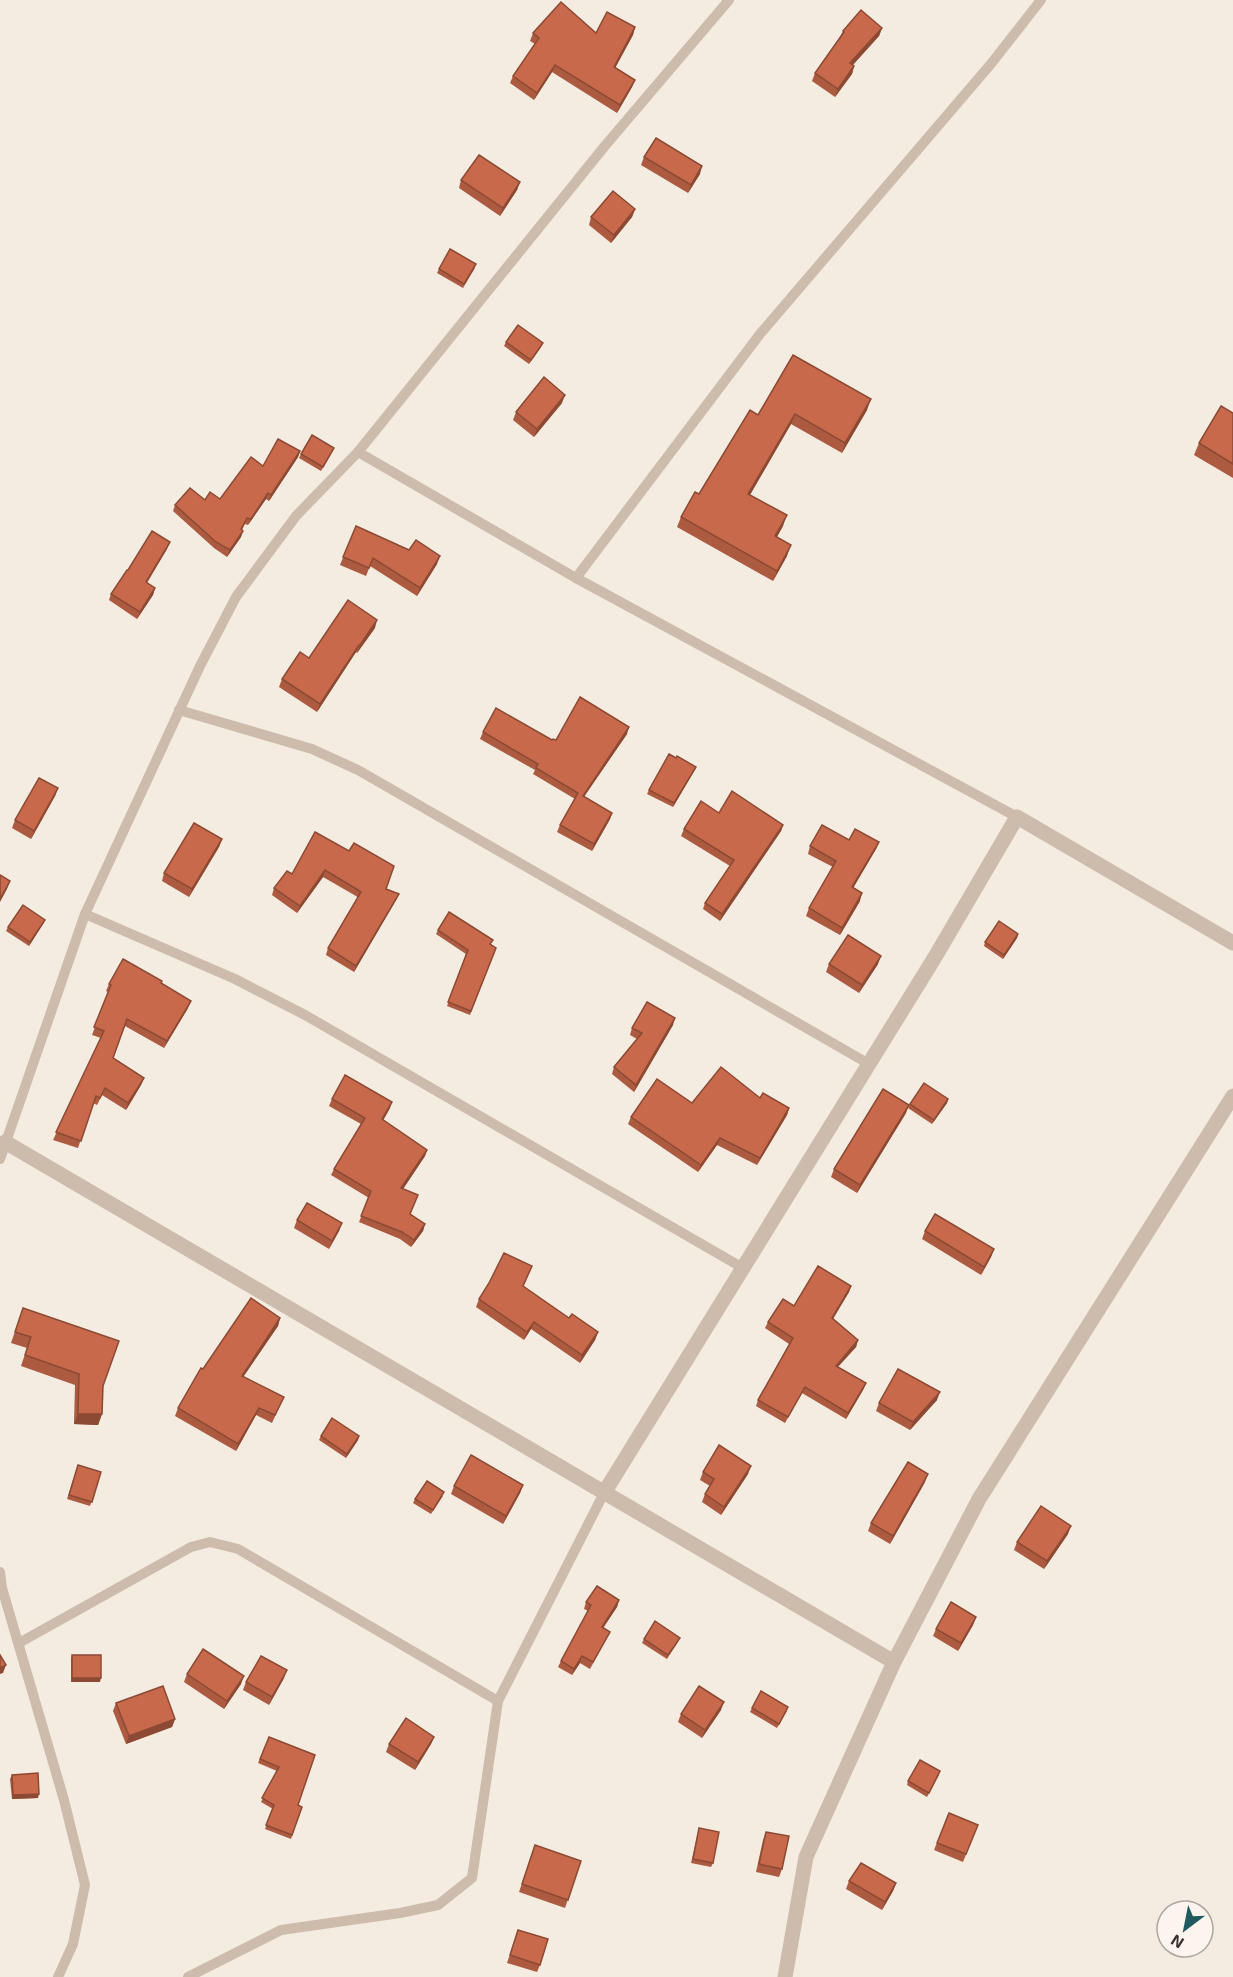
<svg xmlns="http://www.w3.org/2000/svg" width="1233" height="1977" font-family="'Exo 2',sans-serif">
<rect width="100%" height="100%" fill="#f4ebe1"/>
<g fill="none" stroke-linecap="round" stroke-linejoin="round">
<g stroke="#cdbbac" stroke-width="10">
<path d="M358,452L576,578L1017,817"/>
<path d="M576,578L760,334L990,65L1041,0"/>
<path d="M179,710L312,749L358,770L869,1064"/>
<path d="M85,914L235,979L305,1015L743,1268"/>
<path d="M0,1159L85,914L200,666L236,597L296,516L358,452L604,147L729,0"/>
<path d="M0,1572L2,1588L64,1800L85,1885L73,1944L58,1977"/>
<path d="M19,1643L191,1547L210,1542L238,1549L498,1701"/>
<path d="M188,1977L281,1930L400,1913L438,1905L472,1878L498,1701L604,1493"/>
</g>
<g stroke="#cdbbac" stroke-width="15">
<path d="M5,1142L894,1662"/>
<path d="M604,1493L935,957L1017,817L1233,943"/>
<path d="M785,1977L806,1857L894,1662L979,1499L1233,1096"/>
</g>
</g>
<g fill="#ac5a40">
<path d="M635,27L633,35L615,67L635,80L632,87L617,113L552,72L534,100L510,83L513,76L535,44L530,41L533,33H596Z"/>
<path d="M882,28L879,36L853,65L854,66L852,74L835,97L812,81L815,73L840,37L843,31Z"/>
<path d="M644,157L700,174L688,193L641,165Z"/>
<path d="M461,180L520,182L517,190L500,216L459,188Z"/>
<path d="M635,209L632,217L611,243L589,225L591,217Z"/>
<path d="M475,268L463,288L437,273L439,269Z"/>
<path d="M506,342L541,347L529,364L504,346Z"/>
<path d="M562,403L534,437L513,420L516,412Z"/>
<path d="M867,410L842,453L791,424L750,495L783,526L777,537L787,556L773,581L677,527L681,517L758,415Z"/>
<path d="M1233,413V478L1194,455L1199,443Z"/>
<path d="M300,451L298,457L269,501L266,499L248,525L245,524L242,530L241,537L227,557L214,548L173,511L175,505L220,499L263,466Z"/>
<path d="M332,452L321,471L299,458L301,454Z"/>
<path d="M356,526L437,564L417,596L370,566L366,576L340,565Z"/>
<path d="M167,549L147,583L155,588L153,595L137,619L109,600L111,594L128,570Z"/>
<path d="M375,628L357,653L356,652L317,712L279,687L282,679L309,658Z"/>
<path d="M483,732L552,740L627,734L584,797L612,813L610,819L592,851L557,832L560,825L575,799L533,774L535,770L480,739Z"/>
<path d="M676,758L694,771L673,807L647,794L649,790Z"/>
<path d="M58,788L55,796L31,839L12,828L15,820Z"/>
<path d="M719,813L783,825L781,831L720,921L703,909L705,903L730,866L681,836L684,829Z"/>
<path d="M315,832L386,889L399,894L396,900L354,972L326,955L328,948L358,898L356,896L323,877L297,913L272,895L274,888L292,874Z"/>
<path d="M222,839L219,847L189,897L162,881L164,873Z"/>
<path d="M849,840L879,842L876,849L853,888L860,901L840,935L806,916L809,908L833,867L808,854L810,846Z"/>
<path d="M45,920L43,924L29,946L6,931L8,927Z"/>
<path d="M438,930L491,944L496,948L470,1015L447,1006L466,954L436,934Z"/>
<path d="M1018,934L1017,938L1003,959L984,946L985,942Z"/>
<path d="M829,964H878L859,993L826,972Z"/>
<path d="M161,983L188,1008L164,1048L125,1026L113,1058L144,1078L141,1085L126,1110L102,1095L97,1105L93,1103L78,1148L53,1140L101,1038L92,1035L108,992L106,991L109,984Z"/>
<path d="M673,1025L634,1092L612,1074L614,1067L637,1039L630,1035L632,1028Z"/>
<path d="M760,1098L789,1108L787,1115L757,1165L717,1145L698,1172L628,1124L631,1117L692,1103Z"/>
<path d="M332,1099L390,1108L383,1120L427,1150L425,1156L403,1189L411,1214L425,1224L423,1231L411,1247L400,1239L359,1222L369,1198L331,1175L334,1169L361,1124L329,1106Z"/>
<path d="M948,1099L947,1103L932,1124L908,1108L910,1104Z"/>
<path d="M906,1113L857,1193L831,1177L834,1169Z"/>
<path d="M297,1220L342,1223L339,1231L329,1249L294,1228Z"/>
<path d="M925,1231L994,1249L991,1257L981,1275L922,1239Z"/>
<path d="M532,1266L523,1287L569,1318L598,1332L595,1340L580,1363L531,1329L524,1340L476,1307L479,1299Z"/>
<path d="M851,1286L849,1292L833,1318L858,1340L856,1347L838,1367L866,1383L863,1390L846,1419L802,1393L785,1423L756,1406L758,1400L789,1344L765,1328L768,1322L794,1306Z"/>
<path d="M23,1308L103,1386L102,1414L98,1425L74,1424L75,1385L21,1366L27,1348L11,1343Z"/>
<path d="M280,1318L278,1326L243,1377L284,1397L272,1423L256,1415L236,1451L175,1416L178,1408L203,1369Z"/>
<path d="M937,1400L910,1430L876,1411L879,1403Z"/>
<path d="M321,1436H359L358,1440L346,1458L319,1440Z"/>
<path d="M78,1465L101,1472L90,1506L67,1499Z"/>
<path d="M703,1472L748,1474L721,1515L702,1502L705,1494L710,1486L700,1480Z"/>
<path d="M925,1482L890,1544L868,1531L871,1523Z"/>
<path d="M523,1485L520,1493L503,1524L451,1494L454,1486Z"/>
<path d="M443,1496L431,1514L413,1503L415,1499Z"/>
<path d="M1068,1534L1044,1569L1014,1550L1017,1542Z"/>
<path d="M619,1600L617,1607L603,1628L607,1638L590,1669L580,1663L572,1675L558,1667L561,1661L588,1611L584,1609L586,1602Z"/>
<path d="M976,1617L973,1625L958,1651L933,1636L936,1629Z"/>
<path d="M644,1639L678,1642L667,1659L642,1643Z"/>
<path d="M72,1655L100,1682H71V1659Z"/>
<path d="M187,1674L241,1684L224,1709L184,1682Z"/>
<path d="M284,1678L269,1705L243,1690L246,1682Z"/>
<path d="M116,1703L175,1719L172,1727L126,1744L113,1711Z"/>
<path d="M752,1708L787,1711L777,1728L750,1712Z"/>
<path d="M721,1710L702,1738L678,1722L681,1714Z"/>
<path d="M269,1737L298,1805L302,1807L291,1839L265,1829L273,1809L261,1802L277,1771L258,1763Z"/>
<path d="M434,1737L431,1744L415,1770L386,1752L389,1744Z"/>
<path d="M12,1775L38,1798L12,1799L10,1779Z"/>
<path d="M939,1775L927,1797L907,1785L908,1781Z"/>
<path d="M949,1813L978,1825L963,1862L934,1850Z"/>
<path d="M699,1828L713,1863L711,1867L691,1863Z"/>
<path d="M766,1832L782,1869L779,1877L756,1872L763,1840Z"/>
<path d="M535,1845L581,1861L565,1908L519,1892Z"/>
<path d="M849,1881L896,1883L893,1891L882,1910L846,1889Z"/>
<path d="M518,1930L540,1965L537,1972L507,1963Z"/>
</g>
<g fill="#8c4a34">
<path d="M635,27L633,35L612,74L614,67Z"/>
<path d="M882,28L879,36L847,71L850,63Z"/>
<path d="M555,65L552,72L534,100L537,93Z"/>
<path d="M854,66L852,74L835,97L838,89Z"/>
<path d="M635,80L632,87L617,113L620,105Z"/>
<path d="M702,166L700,174L688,193L691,185Z"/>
<path d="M520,182L517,190L500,216L503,208Z"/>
<path d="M635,209L632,217L611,243L614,235Z"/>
<path d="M543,343L541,347L529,364L531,360Z"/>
<path d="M565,395L562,403L534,437L537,429Z"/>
<path d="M871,399L867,410L842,453L845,443Z"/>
<path d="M795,414L791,424L744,505L748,494Z"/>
<path d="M300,451L298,457L269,501L271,495Z"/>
<path d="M268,493L266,499L248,525L251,519Z"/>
<path d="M787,515L783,526L771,547L775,536Z"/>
<path d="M243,531L241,537L227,557L230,550Z"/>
<path d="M170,542L167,549L143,588L146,582Z"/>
<path d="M791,545L787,556L773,581L777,571Z"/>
<path d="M440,556L437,564L417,596L420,588Z"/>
<path d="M155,588L153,595L137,619L140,612Z"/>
<path d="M377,620L375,628L357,653L360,645Z"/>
<path d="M359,645L356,652L317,712L320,704Z"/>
<path d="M629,727L627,734L580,802L583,796Z"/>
<path d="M696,767L694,771L673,807L674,803Z"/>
<path d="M58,788L55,796L31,839L34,831Z"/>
<path d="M612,813L610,819L592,851L594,844Z"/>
<path d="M783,825L781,831L720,921L722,914Z"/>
<path d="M222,839L219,847L189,897L192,889Z"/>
<path d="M879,842L876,849L849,895L852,887Z"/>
<path d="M325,870L323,877L297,913L300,906Z"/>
<path d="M10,881L7,889L0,902V899Z"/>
<path d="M862,893L860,901L840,935L842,928Z"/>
<path d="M399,894L396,900L354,972L356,966Z"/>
<path d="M45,920L43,924L29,946L30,942Z"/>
<path d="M1018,934L1017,938L1003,959L1004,955Z"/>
<path d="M881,956L878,964L859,993L862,985Z"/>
<path d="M191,1001L188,1008L164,1048L167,1041Z"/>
<path d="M675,1018L673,1025L634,1092L636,1085Z"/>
<path d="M144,1078L141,1085L126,1110L128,1103Z"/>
<path d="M948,1099L947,1103L932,1124L934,1120Z"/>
<path d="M392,1102L390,1108L380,1126L382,1119Z"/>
<path d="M909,1105L906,1113L857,1193L860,1185Z"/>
<path d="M789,1108L787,1115L757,1165L760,1158Z"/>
<path d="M720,1138L717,1145L698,1172L701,1165Z"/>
<path d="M427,1150L425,1156L399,1195L401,1188Z"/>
<path d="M342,1223L339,1231L329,1249L332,1241Z"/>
<path d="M425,1224L423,1231L411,1247L414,1240Z"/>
<path d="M994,1249L991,1257L981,1275L984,1267Z"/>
<path d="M851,1286L849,1292L830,1324L832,1318Z"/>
<path d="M280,1318L278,1326L239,1383L242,1376Z"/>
<path d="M534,1322L531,1329L524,1340L527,1332Z"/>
<path d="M598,1332L595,1340L580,1363L582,1355Z"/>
<path d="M858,1340L856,1347L833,1372L836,1366Z"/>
<path d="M866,1383L863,1390L846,1419L848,1413Z"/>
<path d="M940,1392L937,1400L910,1430L913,1422Z"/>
<path d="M259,1408L256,1415L236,1451L238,1444Z"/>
<path d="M78,1414H102L98,1425L74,1424Z"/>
<path d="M359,1436L358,1440L346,1458L347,1454Z"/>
<path d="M751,1466L748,1474L721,1515L724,1507Z"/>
<path d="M928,1474L925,1482L890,1544L893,1536Z"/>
<path d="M523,1485L520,1493L503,1524L506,1516Z"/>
<path d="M1071,1526L1068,1534L1044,1569L1047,1561Z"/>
<path d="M619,1600L617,1607L599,1634L602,1627Z"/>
<path d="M976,1617L973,1625L958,1651L961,1643Z"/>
<path d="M582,1656L580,1663L572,1675L574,1669Z"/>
<path d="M6,1665L3,1673L0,1674V1668Z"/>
<path d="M287,1670L284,1678L269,1705L272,1697Z"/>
<path d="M244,1676L241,1684L224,1709L227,1701Z"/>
<path d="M72,1678H101L100,1682H71Z"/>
<path d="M724,1702L721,1710L702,1738L705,1730Z"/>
<path d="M175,1719L172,1727L126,1744L129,1736Z"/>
<path d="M434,1737L431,1744L415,1770L418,1762Z"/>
<path d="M39,1794L38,1798L12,1799L13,1795Z"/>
<path d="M896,1883L893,1891L882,1910L885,1902Z"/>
</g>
<g fill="#c8694b" stroke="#8c4a34" stroke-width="1.5">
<path d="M561,2L596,33L607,12L635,27L614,67L635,80L620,105L555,65L537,93L513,76L539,38L533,33Z"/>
<path d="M861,10L882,28L850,63L854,66L838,89L815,73L844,32L843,31Z"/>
<path d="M656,138L702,166L691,185L644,157Z"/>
<path d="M479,155L520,182L503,208L461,180Z"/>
<path d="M613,191L635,209L614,235L591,217Z"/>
<path d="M450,249L476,264L464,284L439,269Z"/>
<path d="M518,325L543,343L531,360L506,342Z"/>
<path d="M793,355L871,399L845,443L795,414L748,494L787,515L775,536L791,545L777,571L681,517L695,492L699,494L750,410L758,415Z"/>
<path d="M544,377L565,395L537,429L516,412Z"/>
<path d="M1221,406L1233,413V464L1199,443Z"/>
<path d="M312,435L334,448L323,467L301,454Z"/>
<path d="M278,439L300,451L271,495L268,493L251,519L247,518L241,529L243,531L230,550L216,542L175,505L190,488L205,500L210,492L220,499L251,457L263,466Z"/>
<path d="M356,526L409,550L416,540L440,556L420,588L373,558L369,568L343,557Z"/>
<path d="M152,531L170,542L146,582L155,588L140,612L111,594L127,570H128Z"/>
<path d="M348,600L377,620L360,645H359L320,704L282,679L300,652L309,658Z"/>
<path d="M580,697L629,727L583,796L612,813L594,844L560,825L578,793L536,768L538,764L483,732L496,708L552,740L553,739L556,740Z"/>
<path d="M669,754L676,758L677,756L696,767L674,803L649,790Z"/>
<path d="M39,778L58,788L34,831L15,820Z"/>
<path d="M732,791L783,825L722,914L705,903L734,860L684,829L701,801L719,813Z"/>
<path d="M194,823L222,839L192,889L164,873Z"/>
<path d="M822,825L849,840L855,829L879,842L852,887L862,893L842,928L809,908L836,861L810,846Z"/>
<path d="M315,832L349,851L354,843L394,866L386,889L399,894L356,966L328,948L361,892L358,890L325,870L300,906L274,888L287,871L292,874Z"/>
<path d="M0,875L10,881L0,899Z"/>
<path d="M23,905L45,920L30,942L8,927Z"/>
<path d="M449,912L493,940L490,944L496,948L471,1011L448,1002L468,950L438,930Z"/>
<path d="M999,921L1018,934L1004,955L985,942Z"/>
<path d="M848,935L881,956L862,985L829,964Z"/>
<path d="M123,959L162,981L161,983L191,1001L167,1041L127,1019L113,1058L144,1078L128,1103L105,1088L100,1098L96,1096L81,1141L56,1132L104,1031L94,1027L111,985L109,984Z"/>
<path d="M647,1002L675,1018L636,1085L614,1067L642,1033L632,1028Z"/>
<path d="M721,1067L760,1098L763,1093L789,1108L760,1158L720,1138L701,1165L631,1117L657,1079L692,1103Z"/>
<path d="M345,1075L392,1102L382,1119L427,1150L401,1188L418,1195L410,1214L425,1224L414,1240L402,1232L361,1216L371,1191L334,1169L365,1118L332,1099Z"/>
<path d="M924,1083L948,1099L934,1120L910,1104Z"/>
<path d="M883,1089L909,1105L860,1185L834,1169Z"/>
<path d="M307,1203L342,1223L332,1241L297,1220Z"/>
<path d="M935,1214L994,1249L984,1267L925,1231Z"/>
<path d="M504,1253L532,1266L523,1286L569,1318L572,1314L598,1332L582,1355L534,1322L527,1332L479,1299L489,1283Z"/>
<path d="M818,1266L851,1286L832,1318L858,1340L836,1366L866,1383L848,1413L805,1387L788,1417L758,1400L793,1338L768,1322L783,1299L794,1306Z"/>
<path d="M251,1298L280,1318L242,1376L284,1397L275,1415L259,1408L238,1444L178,1408L201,1368L203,1369Z"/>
<path d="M23,1308L119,1341L103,1386L102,1414H78L79,1374L25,1355L31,1337L15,1332Z"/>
<path d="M898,1369L940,1392L913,1422L879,1403Z"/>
<path d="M332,1418L359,1436L347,1454L321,1436Z"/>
<path d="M719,1445L751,1466L724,1507L705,1494L714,1479L703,1472Z"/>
<path d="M471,1455L523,1485L506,1516L454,1486Z"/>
<path d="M908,1462L928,1474L893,1536L871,1523Z"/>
<path d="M78,1465L101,1472L92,1502L69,1495Z"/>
<path d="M427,1481L444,1492L433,1510L415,1499Z"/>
<path d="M1041,1506L1071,1526L1047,1561L1017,1542Z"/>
<path d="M597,1586L619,1600L602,1627L610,1632L593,1662L582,1656L574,1669L561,1661L591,1605L586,1602Z"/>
<path d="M951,1602L976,1617L961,1643L936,1629Z"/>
<path d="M655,1621L680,1638L668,1655L644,1639Z"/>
<path d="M203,1649L244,1676L227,1701L187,1674Z"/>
<path d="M0,1655L6,1665L0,1668Z"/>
<rect x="72" y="1655" width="29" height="23"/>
<path d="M261,1656L287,1670L272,1697L246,1682Z"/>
<path d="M163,1686L175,1719L129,1736L116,1703Z"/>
<path d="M699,1686L724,1702L705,1730L681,1714Z"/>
<path d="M761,1691L788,1707L779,1724L752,1708Z"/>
<path d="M406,1718L434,1737L418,1762L389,1744Z"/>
<path d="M269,1737L315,1755L298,1805L302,1807L292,1835L266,1825L274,1805L262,1798L279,1767L260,1759Z"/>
<path d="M920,1760L940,1771L929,1793L908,1781Z"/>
<path d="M38,1773L39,1794L13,1795L12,1775Z"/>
<path d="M949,1813L978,1825L966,1854L937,1843Z"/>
<path d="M699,1828L719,1832L713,1863L693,1859Z"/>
<path d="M766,1832L789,1836L782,1869L759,1864Z"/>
<path d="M535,1845L581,1861L568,1900L522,1884Z"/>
<path d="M861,1863L896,1883L885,1902L849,1881Z"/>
<path d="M518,1930L548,1939L540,1965L510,1955Z"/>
</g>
<g transform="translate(1185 1929) rotate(212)"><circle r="28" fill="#fbf5ee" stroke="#aea6a0" stroke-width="1.5"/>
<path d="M0-4.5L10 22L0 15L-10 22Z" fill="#1f5a5e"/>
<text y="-9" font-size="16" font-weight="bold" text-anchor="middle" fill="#3b302b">N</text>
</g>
</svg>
